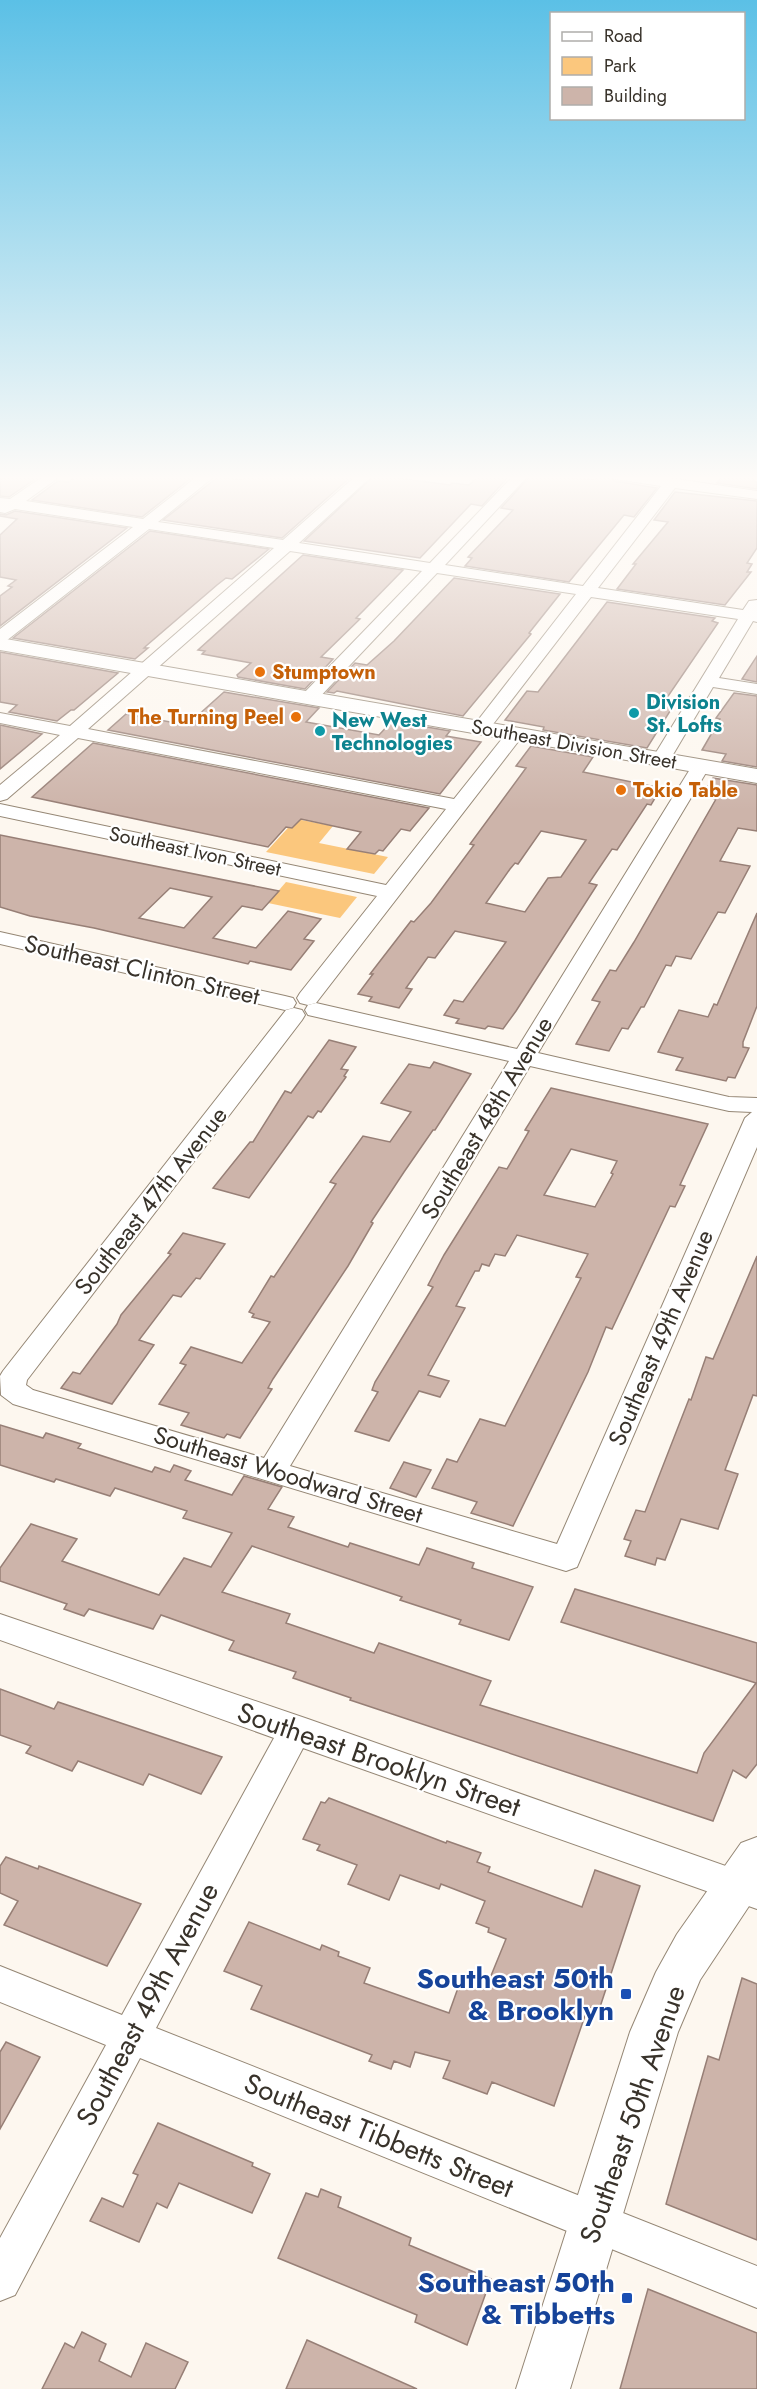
<svg xmlns="http://www.w3.org/2000/svg" width="757" height="2389" font-family="Jost,sans-serif">
<rect width="100%" height="100%" fill="#fdf7ef"/>
<g fill="#fbc77d">
<path d="M296,819L333,826L319,843L388,857L374,874L266,852Z"/>
<path d="M286,882L357,897L340,918L268,903Z"/>
</g>
<g fill="#cdb4aa" stroke="#977f76" stroke-width="1.5" fill-rule="evenodd">
<path d="M8,475H26L38,477L9,497L0,496V480Z"/>
<path d="M78,475H195L142,517L32,500L58,481L68,482Z"/>
<path d="M248,475H353L282,538L163,520L218,477L242,480Z"/>
<path d="M375,475L450,485L452,483L469,485L480,475H510L482,506L471,504L420,558L304,541Z"/>
<path d="M531,475L595,480V475H606L615,481L657,488L634,517L624,515L569,582L465,566L472,558L468,557L513,510L501,508Z"/>
<path d="M723,475H757L753,481L757,482V489L717,483Z"/>
<path d="M675,492L757,501V548L747,563L752,564L747,572H751L725,605L617,589L636,564H633L668,522L654,520Z"/>
<path d="M15,511L127,528L0,626V596L12,587L8,586L16,580L0,577V535L17,519L0,516V514L6,515Z"/>
<path d="M150,531L269,549L232,579L226,578L217,585L146,646L144,648H148L135,659L13,638Z"/>
<path d="M303,555L403,570L364,610L356,618L360,619L321,657L333,659L305,689L238,677L237,675L251,663L202,654L205,651L198,650Z"/>
<path d="M454,578L560,594L529,633L531,634L463,716L337,691L334,693L327,692L355,663L367,665L394,641Z"/>
<path d="M607,602L715,618L712,621L718,623L664,702L671,704L669,707L672,708L647,748L543,730L544,727L505,720L527,691L538,692Z"/>
<path d="M0,652L118,673L74,710H71L57,721L9,712L17,705L0,702Z"/>
<path d="M757,656V682L742,679Z"/>
<path d="M224,692L319,708L306,722L379,735L392,721L450,731L446,736L481,742L440,794L108,730L126,714L187,725Z"/>
<path d="M734,693L757,696V767L722,761L726,754L702,750L720,719L716,718Z"/>
<path d="M0,725L42,734L0,769Z"/>
<path d="M93,743L429,808L410,831L401,829L383,851L379,850L375,854L347,849L361,832L301,819L292,828L286,827L268,847L32,797Z"/>
<path d="M531,746L593,757L583,772L661,788L651,805L647,804L617,850L612,849L589,883L597,885L516,1011L503,1029L488,1026L485,1029L456,1023L459,1019L444,1015L454,1000L463,1002L506,942L455,931L435,958L428,957L406,988L412,989L399,1008L369,1001L372,997L358,994L373,974H370L411,921L414,922L431,903L474,845L470,844L526,768L516,766ZM541,831L586,840L561,877L548,878L525,912L486,903L510,869L515,863L518,864Z"/>
<path d="M713,778L757,785V831L738,828L720,861L750,866L725,913L718,912L691,959L676,956L671,966L666,965L644,1007H641L628,1029L622,1028L609,1051L576,1044L600,1002L592,1000L610,970L616,971L634,942L716,799L702,796Z"/>
<path d="M0,835L279,891L262,910L242,906L213,938L256,948L288,911L321,919L304,939L314,941L291,970L250,961L248,964L94,928L30,916L0,907ZM170,888L212,897L184,928L139,918Z"/>
<path d="M757,913V1006L743,1042V1047L749,1048L735,1078L728,1077L726,1081L676,1070L683,1058L658,1052L679,1010L708,1017L714,1004L717,1005Z"/>
<path d="M329,1040L356,1047L341,1069L348,1070L344,1076L346,1077L321,1112L318,1111L313,1118L308,1116L249,1198L213,1188L250,1142H253L285,1091L291,1093Z"/>
<path d="M434,1062L471,1074L435,1130H433L404,1172L371,1222L373,1223L348,1266L273,1379L268,1388L272,1389L240,1438L227,1434L224,1438L181,1425L189,1413L159,1404L186,1365L180,1363L191,1347L242,1363L270,1322L252,1317L254,1314L249,1312L271,1276L274,1277L336,1184L330,1182L363,1136L390,1142L411,1112L381,1103L409,1064L430,1068Z"/>
<path d="M551,1088L708,1124L680,1185L685,1186L675,1207L670,1206L612,1329L606,1327L588,1372L513,1526L471,1513L477,1502L432,1488L447,1459L457,1462L480,1419L505,1426L581,1278L576,1277L588,1254L517,1235L505,1256L495,1254L489,1266L482,1264L479,1271H475L456,1306L465,1308L428,1375L449,1381L440,1397L419,1391L389,1441L355,1431L378,1392L372,1390L375,1382L433,1287L428,1285L444,1255L499,1167L507,1169L529,1131L525,1130ZM571,1149L617,1161L611,1173L613,1174L595,1207L544,1195Z"/>
<path d="M183,1233L225,1244L200,1279L196,1278L181,1297L173,1295L139,1340L154,1345L112,1404L61,1388L73,1372L80,1374L117,1324L121,1315L171,1254L168,1253Z"/>
<path d="M757,1256V1396L753,1395L725,1470L738,1474L718,1529L681,1519L665,1560L657,1558L655,1565L625,1556L631,1541L624,1539L636,1510L645,1512L689,1399L691,1400L706,1357L713,1359Z"/>
<path d="M0,1425L43,1438L46,1433L81,1444L78,1448L152,1472L155,1467L170,1472L174,1465L191,1471L185,1480L232,1495L244,1476L282,1487L268,1509L294,1517L288,1527L348,1547L350,1543L419,1565L427,1548L474,1563L472,1568L533,1587L509,1640L459,1624L461,1620L400,1600L402,1597L252,1546L222,1592L290,1614L286,1623L374,1653L379,1643L491,1681L480,1705L697,1773L704,1753L756,1683L561,1622L575,1589L757,1643V1764L746,1778L733,1770L713,1821L350,1700L351,1698L293,1678L296,1672L229,1650L234,1641L161,1615L153,1629L89,1609L84,1616L64,1609L67,1604L0,1581V1568L31,1524L77,1539L62,1561L159,1595L184,1558L211,1567L232,1533L183,1518L187,1511L115,1488L110,1496L56,1479L54,1482L0,1465Z"/>
<path d="M404,1462L431,1470L416,1497L390,1488Z"/>
<path d="M0,1689L54,1709L58,1702L222,1757L201,1794L149,1774L143,1785L78,1761L72,1771L26,1753L31,1746L0,1735Z"/>
<path d="M329,1798L446,1843L447,1841L481,1853L477,1862L490,1867L488,1872L582,1907L595,1870L640,1886L599,2010L588,2007L554,2106L492,2082L487,2094L443,2078L450,2061L415,2052L410,2067L394,2061L391,2069L369,2061L372,2055L251,2009L262,1986L224,1971L249,1922L320,1950L322,1945L339,1952L338,1956L370,1968L364,1983L449,2013L463,1974L488,1983L506,1939L488,1932L489,1928L476,1923L485,1901L441,1884L439,1889L400,1875L389,1900L348,1884L357,1865L317,1850L320,1845L303,1839L321,1802L325,1803Z"/>
<path d="M6,1857L38,1869L39,1866L141,1904L107,1966L4,1925L18,1901L0,1893V1866Z"/>
<path d="M742,1978L757,1984V2240L666,2204L708,2056L719,2060Z"/>
<path d="M6,2042L40,2057L0,2129V2052Z"/>
<path d="M158,2123L253,2163L252,2166L270,2174L252,2213L179,2183L167,2208L157,2203L139,2242L90,2221L102,2198L123,2207L138,2175L133,2173Z"/>
<path d="M321,2189L341,2197L338,2207L411,2238L409,2245L491,2279L467,2345L415,2322L417,2315L278,2258L306,2193L318,2197Z"/>
<path d="M648,2289L757,2333V2389H620Z"/>
<path d="M82,2332L106,2344L99,2361L131,2377L146,2343L188,2362L175,2389H42L65,2343L74,2348Z"/>
<path d="M307,2340L417,2389H286Z"/>
</g>
<g fill="none" stroke-linecap="round" stroke-linejoin="round">
<defs>
<g id="minor">
<path d="M45,475H62L26,501L143,519L199,475H216L158,522L283,540L357,475H373L299,543L430,563L514,475H529L445,565L583,586L661,486L615,479L608,475H649L757,491V499L675,488L598,588L743,610L749,601L757,600V622L753,621L719,678L757,684V694L713,687L668,763H654L652,759L738,619L591,597L487,732H475L472,728L475,724L576,594L437,573L315,702H303L300,698L303,694L422,571L290,551L88,729L454,799L509,730H521L524,734L316,1003L308,1005L300,1003L297,998L300,993L377,896L0,816V804L386,885L446,809L78,738L7,799L0,801V785L60,735L0,723V713L70,726L274,548L149,529L6,641L0,642V629L133,527L15,509L5,513L0,512V498L10,499Z"/>
<path d="M701,760L708,762L710,766L538,1053L729,1097L757,1098V1147L577,1567L566,1571L13,1404L1,1395L0,1376L3,1371L286,1010L294,1008L302,1010L305,1015L302,1020L27,1380L26,1385L33,1390L264,1458L509,1061L308,1015L305,1010L308,1005L316,1003L517,1049L692,766L694,762ZM530,1066L729,1111L752,1112L745,1118L557,1544L290,1466Z"/>
<path d="M0,932L285,996L293,998L296,1003L293,1008L285,1010L0,944Z"/>
<path d="M0,1614L308,1719L757,1877V1909L303,1748L156,2028L757,2266V2308L140,2058L15,2295L0,2301V2238L106,2045L0,2002V1966L122,2015L274,1738L0,1640Z"/>
</g>
<g id="major">
<path d="M0,638L757,769V783L0,650Z"/>
<path d="M757,1837V1894L700,1980L678,2032L570,2389H516L630,2032L656,1972L677,1934L741,1843Z"/>
</g>
</defs>
<use href="#minor" stroke="#958775" stroke-width="2"/>
<use href="#major" stroke="#958775" stroke-width="2"/>
<use href="#minor" fill="#fff" fill-rule="evenodd"/>
<use href="#major" fill="#fff" fill-rule="evenodd"/>
</g>
<linearGradient id="sky" x2="0" y2="1"><stop stop-color="#5bc0e6"/><stop offset="0.59" stop-color="#fefbf8"/><stop offset="1" stop-color="#fefbf8" stop-opacity="0"/></linearGradient>
<rect width="757" height="810" fill="url(#sky)"/>
<g fill="#e8710a" stroke="#fff" stroke-width="2">
<circle cx="260" cy="672" r="6"/>
<circle cx="296" cy="717" r="6"/>
<circle cx="621" cy="790" r="6"/>
</g>
<g fill="#0f9aa8" stroke="#fff" stroke-width="2">
<circle cx="634" cy="713" r="6"/>
<circle cx="320" cy="731" r="6"/>
</g>
<g fill="#1a4fb4" stroke="#fff" stroke-width="2">
<rect x="620" y="1988" width="12" height="12" rx="3"/>
<rect x="621" y="2292" width="12" height="12" rx="3"/>
</g>
<g text-anchor="middle" stroke-width="4.5" stroke-linejoin="round" paint-order="stroke">
<g font-size="20" font-weight="bold" fill="#c56008" stroke="#fff" text-anchor="start">
<text x="272" y="679">Stumptown</text>
<text x="284" y="724" text-anchor="end">The Turning Peel</text>
<text x="633" y="797">Tokio Table</text>
</g>
<g font-size="20" font-weight="bold" fill="#0d838f" stroke="#fff" text-anchor="start">
<text x="646" y="709">Division<tspan x="646" dy="23">St. Lofts</tspan></text>
<text x="332" y="727">New West<tspan x="332" dy="23">Technologies</tspan></text>
</g>
<g font-size="20" fill="#38322a" stroke="#fff">
<text transform="translate(574 744) rotate(10)" y="7">Southeast Division Street</text>
<text transform="translate(195 851) rotate(12)" y="7">Southeast Ivon Street</text>
</g>
<g font-size="24" fill="#38322a" stroke="#fff">
<text transform="translate(142 970) rotate(13)" y="8">Southeast Clinton Street</text>
<text transform="translate(487 1118) rotate(-59)" y="8">Southeast 48th Avenue</text>
<text transform="translate(151 1201) rotate(-52)" y="8">Southeast 47th Avenue</text>
<text transform="translate(661 1338) rotate(-67)" y="8">Southeast 49th Avenue</text>
<text transform="translate(288 1475) rotate(17)" y="8">Southeast Woodward Street</text>
</g>
<g font-size="28" fill="#38322a" stroke="#fff">
<text transform="translate(379 1759) rotate(19)" y="10">Southeast Brooklyn Street</text>
<text transform="translate(147 2004) rotate(-62)" y="10">Southeast 49th Avenue</text>
<text transform="translate(632 2114) rotate(-71)" y="10">Southeast 50th Avenue</text>
<text transform="translate(379 2135) rotate(22)" y="10">Southeast Tibbetts Street</text>
</g>
<g font-size="28" font-weight="bold" fill="#164399" stroke="#fff" text-anchor="end">
<text x="614" y="1988">Southeast 50th<tspan x="614" dy="32">&amp; Brooklyn</tspan></text>
<text x="615" y="2292">Southeast 50th<tspan x="615" dy="32">&amp; Tibbetts</tspan></text>
</g>
</g>
<rect x="550" y="12" width="195" height="108" fill="#ffffff" stroke="#afadaa" stroke-width="1.5"/>
<rect x="562" y="32" width="30" height="9" fill="#ffffff" stroke="#afadaa" stroke-width="1.5"/>
<text x="604" y="42" font-size="18" fill="#38322a">Road</text>
<rect x="562" y="57" width="30" height="18" fill="#fbc77d" stroke="#afadaa" stroke-width="1.5"/>
<text x="604" y="72" font-size="18" fill="#38322a">Park</text>
<rect x="562" y="87" width="30" height="18" fill="#cdb4aa" stroke="#afadaa" stroke-width="1.5"/>
<text x="604" y="102" font-size="18" fill="#38322a">Building</text>
</svg>
